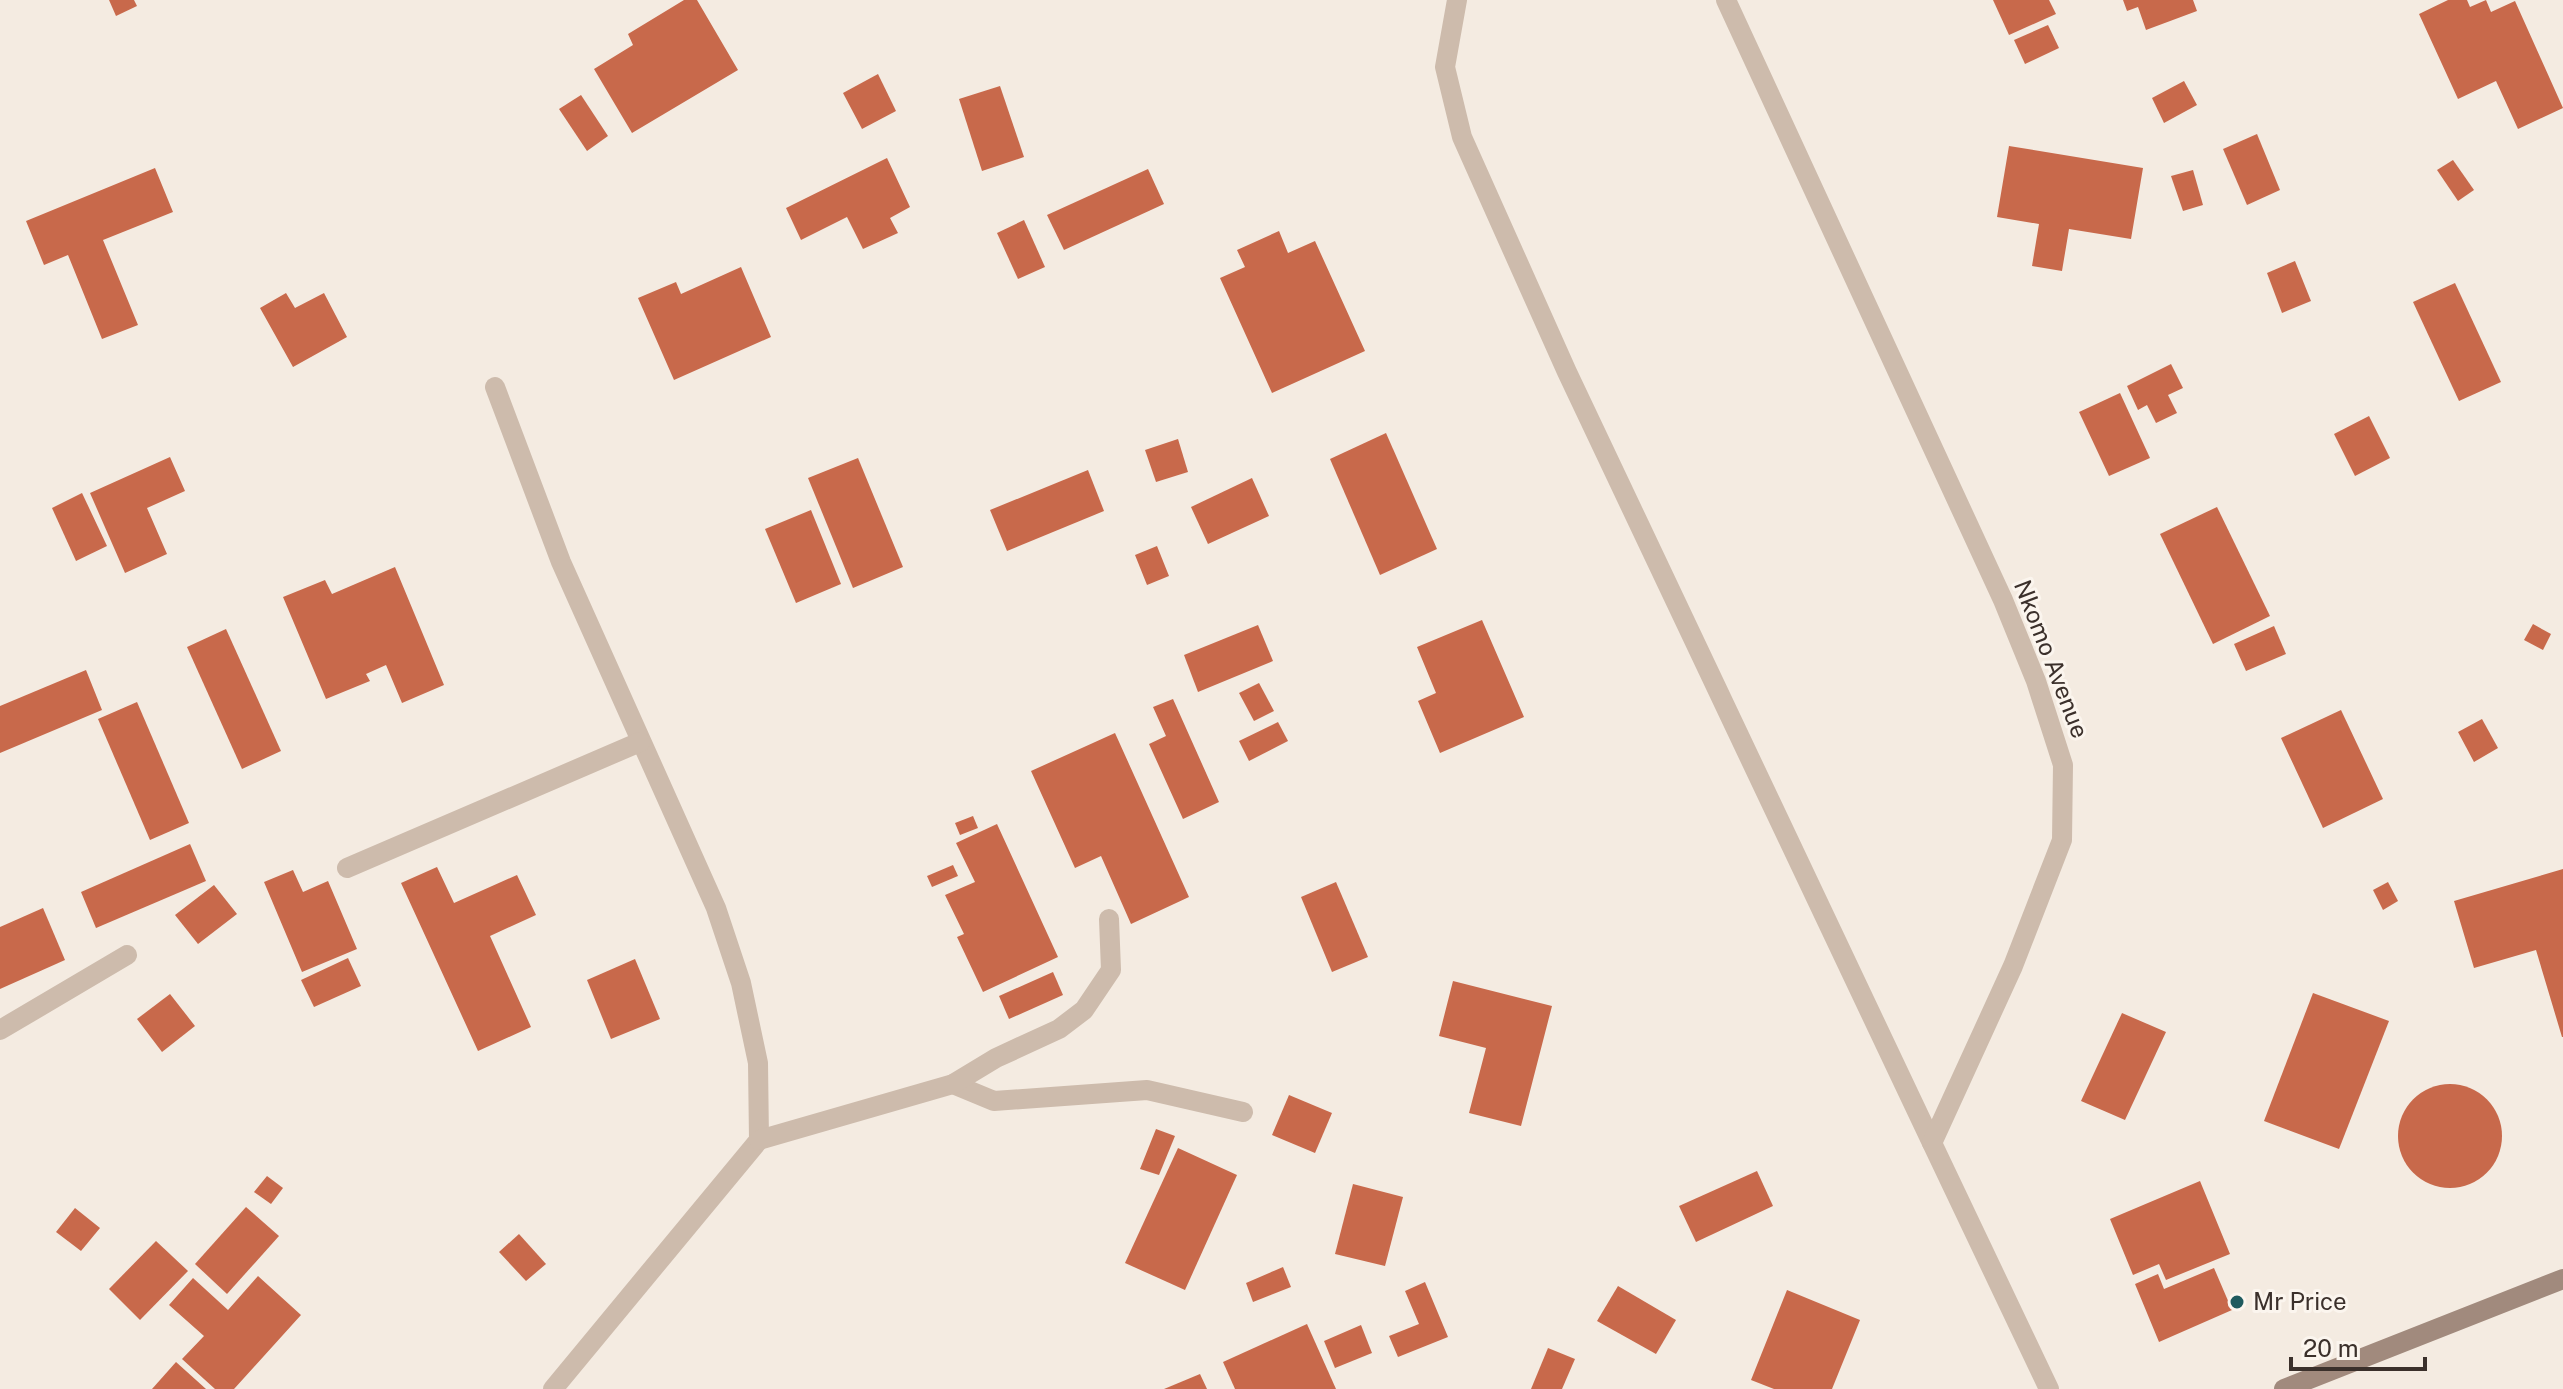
<svg xmlns="http://www.w3.org/2000/svg" width="2563" height="1389" font-family="'Public Sans',sans-serif">
<rect width="100%" height="100%" fill="#f4ebe1"/>
<g fill="#c8694b">
<path d="M109,0H134L137,6L116,16Z"/>
<path d="M684,0H697L738,70L632,133L594,69L633,45L628,34Z"/>
<path d="M1993,0H2049L2056,14L2009,35Z"/>
<path d="M2123,0H2193L2197,11L2146,30L2138,7L2127,11Z"/>
<path d="M2448,0H2467L2470,7L2486,0L2491,12L2515,1L2563,108L2518,129L2496,81L2458,99L2419,14Z"/>
<path d="M2048,25L2059,48L2025,64L2014,40Z"/>
<path d="M878,74L896,111L862,129L843,93Z"/>
<path d="M2184,81L2197,105L2164,123L2152,98Z"/>
<path d="M1000,86L1024,157L982,171L959,99Z"/>
<path d="M581,95L608,136L587,151L559,109Z"/>
<path d="M2257,134L2280,190L2247,205L2223,149Z"/>
<path d="M2009,146L2143,168L2131,239L2069,229L2062,271L2032,266L2039,224L1997,217Z"/>
<path d="M887,158L910,207L890,218L898,233L863,249L847,217L801,240L786,208Z"/>
<path d="M2453,160L2474,190L2458,201L2437,170Z"/>
<path d="M155,168L173,212L103,240L138,325L102,339L68,255L44,265L26,221Z"/>
<path d="M1148,169L1164,204L1064,250L1047,215Z"/>
<path d="M2193,170L2203,205L2183,211L2171,176Z"/>
<path d="M1024,220L1045,267L1018,279L997,233Z"/>
<path d="M1279,231L1288,253L1315,241L1365,351L1272,393L1220,278L1245,267L1237,250Z"/>
<path d="M2295,261L2311,301L2282,313L2267,273Z"/>
<path d="M741,267L771,337L674,380L638,298L676,282L681,294Z"/>
<path d="M2455,283L2501,382L2459,401L2413,302Z"/>
<path d="M286,293L295,308L324,293L347,337L293,367L260,308Z"/>
<path d="M2171,364L2183,388L2168,395L2177,413L2156,423L2147,405L2138,410L2127,386Z"/>
<path d="M2120,393L2150,458L2109,476L2079,412Z"/>
<path d="M2369,416L2390,458L2355,476L2334,434Z"/>
<path d="M1386,433L1437,549L1380,575L1330,459Z"/>
<path d="M1178,439L1188,472L1156,482L1145,450Z"/>
<path d="M170,457L185,491L147,508L167,554L125,573L90,493Z"/>
<path d="M858,458L903,567L853,588L808,478Z"/>
<path d="M1088,470L1104,511L1007,551L990,510Z"/>
<path d="M1252,478L1269,516L1208,544L1191,507Z"/>
<path d="M82,493L107,546L76,561L52,508Z"/>
<path d="M2217,507L2270,616L2213,644L2160,534Z"/>
<path d="M811,510L841,584L796,603L765,529Z"/>
<path d="M1157,546L1169,576L1147,585L1135,555Z"/>
<path d="M395,567L444,685L402,703L386,665L366,674L370,681L326,699L283,597L325,580L332,594Z"/>
<path d="M1482,620L1524,717L1440,753L1418,701L1436,693L1417,647Z"/>
<path d="M2533,624L2551,634L2543,650L2524,640Z"/>
<path d="M1258,625L1273,661L1198,692L1184,655Z"/>
<path d="M2274,626L2286,654L2246,671L2234,644Z"/>
<path d="M226,629L281,751L242,769L187,647Z"/>
<path d="M86,670L102,710L0,753V706Z"/>
<path d="M1259,683L1274,711L1254,721L1239,693Z"/>
<path d="M1173,699L1219,802L1183,819L1149,744L1166,736L1153,707Z"/>
<path d="M137,702L189,823L150,840L98,719Z"/>
<path d="M2341,710L2383,799L2323,828L2281,738Z"/>
<path d="M2482,719L2498,748L2474,762L2458,732Z"/>
<path d="M1278,722L1288,741L1249,761L1239,741Z"/>
<path d="M1115,733L1189,897L1131,924L1101,856L1075,868L1031,771Z"/>
<path d="M973,816L978,828L960,835L955,823Z"/>
<path d="M997,824L1058,957L983,992L957,937L964,934L945,895L975,882L956,843Z"/>
<path d="M190,844L206,881L96,928L81,892Z"/>
<path d="M953,865L958,876L932,887L927,876Z"/>
<path d="M437,867L454,903L517,875L536,915L490,936L531,1027L478,1051L401,883Z"/>
<path d="M2563,869V1037H2562L2536,950L2474,968L2454,901Z"/>
<path d="M293,870L303,892L328,881L357,949L302,972L264,882Z"/>
<path d="M1336,882L1368,957L1332,972L1301,897Z"/>
<path d="M2388,882L2398,901L2383,910L2373,890Z"/>
<path d="M214,885L237,914L198,944L175,915Z"/>
<path d="M43,908L65,960L0,989V927Z"/>
<path d="M348,958L361,986L314,1007L301,980Z"/>
<path d="M635,959L660,1019L611,1039L587,980Z"/>
<path d="M1053,972L1063,995L1009,1019L999,996Z"/>
<path d="M1453,981L1552,1006L1521,1126L1469,1113L1486,1048L1439,1036Z"/>
<path d="M2313,993L2389,1021L2339,1149L2264,1121Z"/>
<path d="M170,994L195,1026L162,1052L137,1019Z"/>
<path d="M2122,1013L2166,1032L2125,1120L2081,1101Z"/>
<circle cx="2450" cy="1136" r="52"/>
<path d="M1289,1095L1332,1113L1315,1153L1272,1135Z"/>
<path d="M1156,1129L1175,1136L1159,1175L1140,1169Z"/>
<path d="M1178,1148L1237,1175L1185,1290L1125,1263Z"/>
<path d="M1757,1171L1773,1206L1696,1242L1679,1206Z"/>
<path d="M267,1176L283,1188L271,1204L254,1192Z"/>
<path d="M2200,1181L2230,1254L2166,1280L2159,1264L2133,1275L2110,1219Z"/>
<path d="M1353,1184L1403,1197L1385,1266L1335,1254Z"/>
<path d="M246,1207L279,1236L227,1294L195,1264Z"/>
<path d="M75,1208L100,1228L81,1251L56,1232Z"/>
<path d="M519,1234L546,1264L526,1281L499,1252Z"/>
<path d="M156,1241L188,1271L140,1320L109,1289Z"/>
<path d="M1283,1267L1291,1287L1253,1302L1246,1283Z"/>
<path d="M2214,1268L2232,1310L2159,1342L2135,1284L2158,1274L2164,1289Z"/>
<path d="M258,1276L301,1315L234,1389H215L182,1359L204,1336L169,1305L193,1278L228,1310Z"/>
<path d="M1425,1282L1448,1337L1398,1357L1389,1336L1419,1324L1405,1291Z"/>
<path d="M1618,1286L1676,1320L1656,1354L1597,1321Z"/>
<path d="M1787,1290L1860,1320L1832,1389H1774L1751,1380Z"/>
<path d="M1307,1324L1336,1389H1235L1223,1362Z"/>
<path d="M1361,1325L1372,1353L1335,1368L1324,1341Z"/>
<path d="M1548,1348L1575,1359L1562,1389H1531Z"/>
<path d="M176,1362L206,1389H152Z"/>
<path d="M1200,1374L1207,1389H1164Z"/>
</g>
<g fill="none" stroke-linecap="round" stroke-linejoin="round">
<g stroke="#cdbbac" stroke-width="20">
<path d="M1457,0L1445,67L1462,137L1567,372L1932,1143"/>
<path d="M1726,0L2003,600L2036,681L2063,765L2062,840L2013,966L1932,1143L2049,1389"/>
<path d="M495,387L561,562L716,908L741,983L758,1063L759,1140L553,1389"/>
<path d="M347,868L640,742"/>
<path d="M0,1030L127,955"/>
<path d="M953,1084L994,1101L1147,1090L1243,1112"/>
<path d="M759,1140L953,1084L996,1058L1059,1029L1084,1010L1111,970L1109,919"/>
</g>
<path stroke="#a18a7d" stroke-width="20" d="M2284,1389L2563,1279"/>
</g>
<circle fill="#1f5a5e" stroke="#fbf5ee" stroke-width="3" cx="2237" cy="1302" r="8"/>
<g text-anchor="middle" stroke-width="6" stroke-linejoin="round" paint-order="stroke">
<g font-size="24" fill="#3b302b" stroke="#fbf5ee">
<text transform="translate(2051 659) rotate(69)" y="8">Nkomo Avenue</text>
</g>
<g font-size="24" fill="#3b302b" stroke="#fbf5ee" text-anchor="start">
<text x="2253" y="1310">Mr Price</text>
</g>
</g>
<path d="M2291 1357v12h134v-12" fill="none" stroke="#3b302b" stroke-width="4"/>
<text x="2303" y="1357" font-size="24" fill="#3b302b" stroke="#fbf5ee" stroke-width="6" paint-order="stroke">20 m</text>
</svg>
